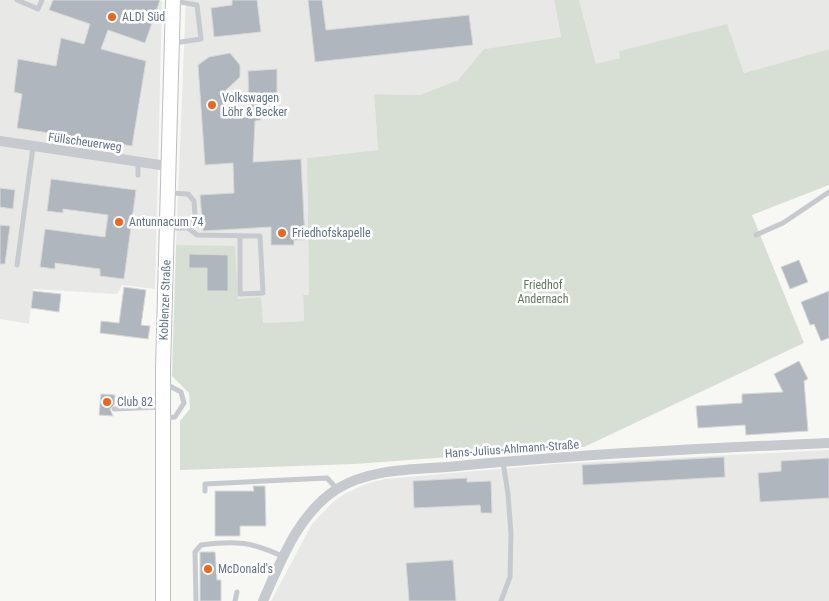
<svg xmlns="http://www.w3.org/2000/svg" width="829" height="601" font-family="'Roboto Condensed',sans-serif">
<rect width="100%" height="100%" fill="#f7f7f4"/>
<g fill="#e8e8e7">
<path d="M0,0L162,1L155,289L122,285L117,294L33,289L29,324L0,319Z"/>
<path d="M186,0H554L561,37L484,49L458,80L420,95L374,94L378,150L307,158L309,295L303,296L304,321L263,323L176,245Z"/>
<path d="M579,0H829V49L744,73L727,25L619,51L621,58L596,64Z"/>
<path d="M829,450V601H271L312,524L333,502L346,493L366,484L385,479L556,464Z"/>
</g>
<path fill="#d7dfd4" d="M554,0H579L596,64L620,58L619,51L727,24L744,73L829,49V185L752,215L804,343L584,447L355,464L180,470V421L190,409L189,393L172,376L176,245L235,246L238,299L261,297L263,323L304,321L303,295H309L307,158L378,150L374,94L420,95L458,80L484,49L561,37Z"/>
<g fill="#afb6bd" stroke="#d8d9d6">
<path d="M53,0H160L145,43L108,30L101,49L146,61L132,146L17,128L22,94L14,92L18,59L56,66L61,38L84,44L90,24L49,10Z"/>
<path d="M232,0H257L261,32L214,37L211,8L232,5Z"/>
<path d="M308,0H322L326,30L469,15L473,45L315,62Z"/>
<path d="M230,53L240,65V77L223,93L224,118L249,117L248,71L277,69V97L261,99V120L255,121L253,162L301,159L305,240H294V245H271V227L203,231L200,195L234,193L233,163L205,165L198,65L209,57Z"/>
<path d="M51,179L136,190L124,279L100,276V269L55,263V269L40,267L45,229L105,237L108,215L63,209V213L47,211Z"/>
<path d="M0,188L15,190L13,209L0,207Z"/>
<path d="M0,225L10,226L5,264H0Z"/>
<path d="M189,254L228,255V291H207V268H189Z"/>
<path d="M799,260L808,282L790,289L781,267Z"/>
<path d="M124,287L146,290L141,325L150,326L148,339L100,333L101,321L119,323Z"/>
<path d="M33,291L61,294L59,312L31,308Z"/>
<path d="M829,291V338L821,341L814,324L810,325L801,302Z"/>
<path d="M799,361L808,379L804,381L808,431L746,435L745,425L698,428L696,406L742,403V394L783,392L774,374Z"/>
<path d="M101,394L115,395L114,405L110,409L113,416L99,415Z"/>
<path d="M724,457L725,477L583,485L582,465Z"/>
<path d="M829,458V498L760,502L758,473L781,471V461Z"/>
<path d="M467,478V482L491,481L492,513H481L480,505L414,508L413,481Z"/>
<path d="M253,486H265L266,526H240V536H215V491H254Z"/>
<path d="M200,552H215L217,580H221V601H200Z"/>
<path d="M453,560L456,601H409L406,563Z"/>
</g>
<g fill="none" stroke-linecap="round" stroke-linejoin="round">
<defs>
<path id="secondary" d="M163,601V369L173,0"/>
</defs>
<use href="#secondary" stroke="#bbbec4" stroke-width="16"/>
<g stroke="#c6c9cd" stroke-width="5">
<path d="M17,0L38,9L42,0"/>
<path d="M174,43L201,39L197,5L175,1"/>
<path d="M138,175V162"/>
<path d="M170,193L188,194L194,201L195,215L188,228"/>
<path d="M167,228H188L197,235L260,236L263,293L240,294V236"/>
<path d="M756,235L783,223L829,192"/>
<path d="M17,265L33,147"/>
<path d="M114,409L162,407"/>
<path d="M163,418L175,417L184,403L181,392L164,383"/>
<path d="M205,491V484L327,478L337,489"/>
<path d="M196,601L195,552L201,545C236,540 252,542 284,557"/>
<path d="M235,601L237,592"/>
<path d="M501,601L510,577L511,534L508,494L503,462"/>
</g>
<g stroke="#c6c9cd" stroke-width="10">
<path d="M0,141L167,166"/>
<path d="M263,601C281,561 298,514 337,489C372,467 419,470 458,466C581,454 706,448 829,443"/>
</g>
<use href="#secondary" stroke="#fff" stroke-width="14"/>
</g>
<g fill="#ef651c" stroke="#fff" stroke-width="2">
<circle cx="112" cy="17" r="5"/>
<circle cx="212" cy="105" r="5"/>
<circle cx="119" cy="222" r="5"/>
<circle cx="282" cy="233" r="5"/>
<circle cx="107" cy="402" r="5"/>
<circle cx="208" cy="569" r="5"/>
</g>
<g text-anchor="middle" stroke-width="5" stroke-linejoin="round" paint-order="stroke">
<g font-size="12" fill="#647387" stroke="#fff" text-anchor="start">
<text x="122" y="21">ALDI Süd</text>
<text x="222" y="102">Volkswagen<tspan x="222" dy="14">Löhr &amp; Becker</tspan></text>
<text x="129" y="226">Antunnacum 74</text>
<text x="292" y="237">Friedhofskapelle</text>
<text x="117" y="406">Club 82</text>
<text x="218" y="573">McDonald's</text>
</g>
<g font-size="12" fill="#647387" stroke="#fff">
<text transform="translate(85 142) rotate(8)" y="4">Füllscheuerweg</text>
<text transform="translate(165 300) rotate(-88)" y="4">Koblenzer Straße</text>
<text transform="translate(512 449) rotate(-4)" y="4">Hans-Julius-Ahlmann-Straße</text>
</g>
<g font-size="12" fill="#62795f" stroke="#fff">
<text x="543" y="289">Friedhof<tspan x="543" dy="14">Andernach</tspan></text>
</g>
</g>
</svg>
